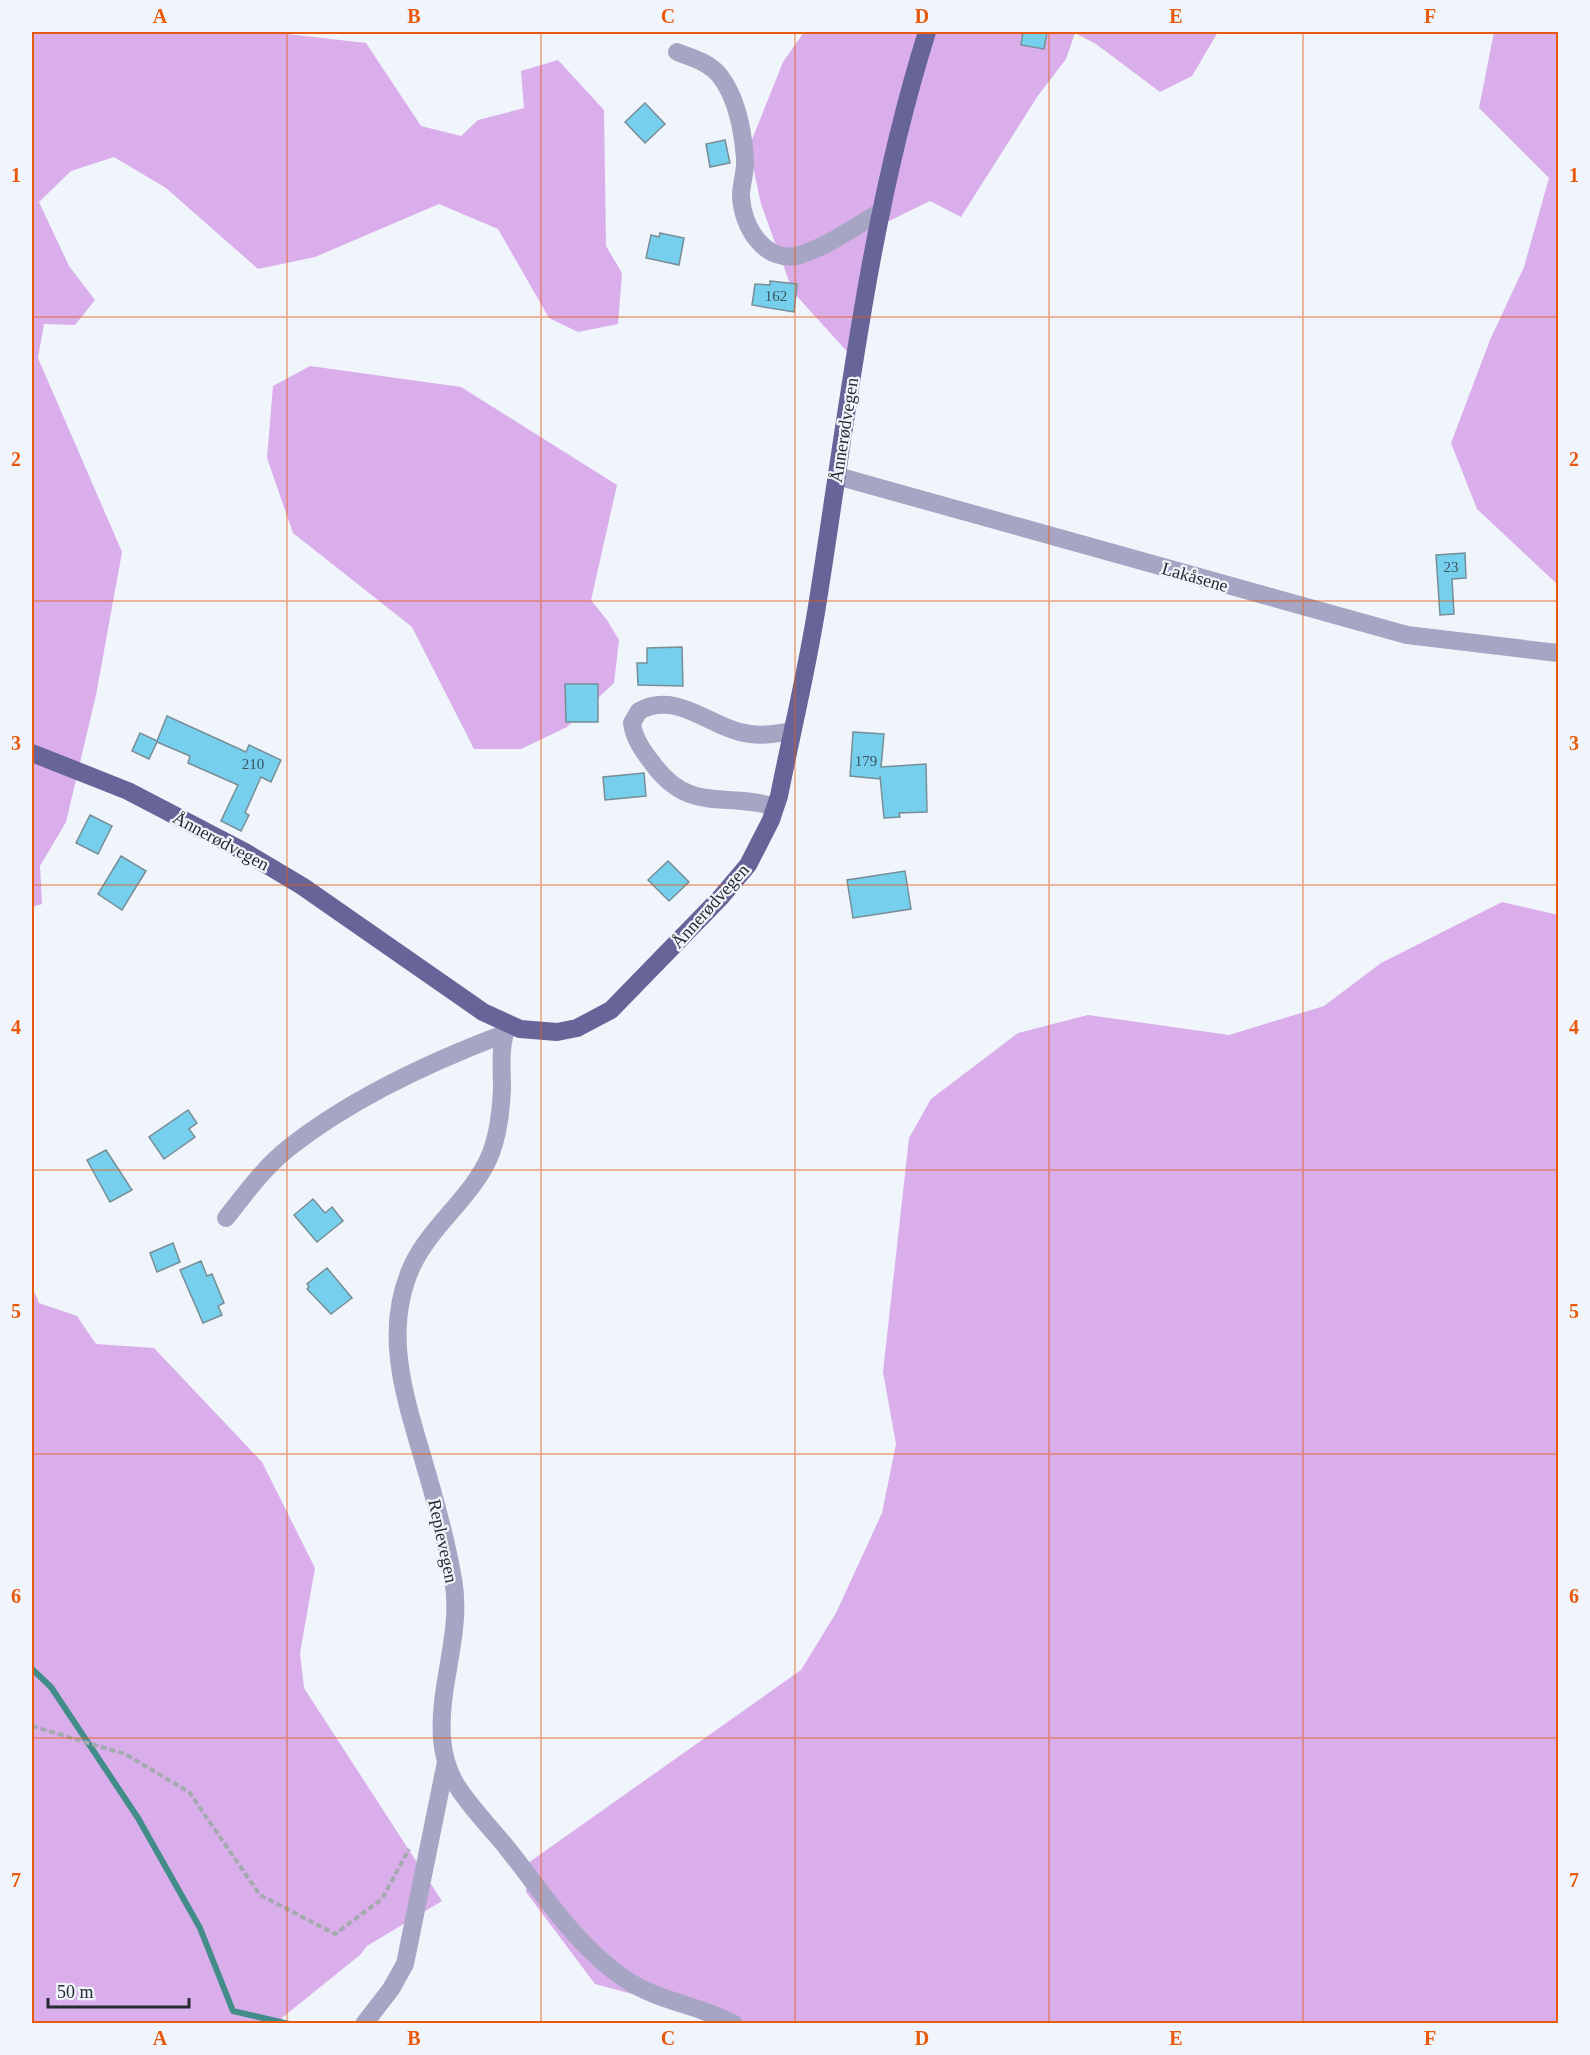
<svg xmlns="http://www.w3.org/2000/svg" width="1590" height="2055" font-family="Georgia,serif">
<rect width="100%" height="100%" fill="#f0f5fc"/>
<g fill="#d9aeea">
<path d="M32,32H270L366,43L421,126L461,136L478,120L524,108L521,71L558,60L604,110L606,246L622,273L618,324L578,332L549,318L498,229L439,204L315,257L258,269L166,188L114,157L71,171L39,202L69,266L95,300L75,325L44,324L38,358L122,552L96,695L66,822L40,866L42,904L32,907Z"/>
<path d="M804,32H1218L1192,76L1160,92L1096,44L1075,33L1066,59L1037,97L961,217L930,201L885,223L852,357L793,292L761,204L749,147L783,62Z"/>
<path d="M1494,32H1558V585L1477,509L1451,443L1490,340L1524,267L1549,178L1479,108Z"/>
<path d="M310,366L461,387L617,485L591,600L607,620L619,640L614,683L567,727L521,749H474L412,627L293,533L267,458L273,386Z"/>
<path d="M1502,902L1558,915V2023H718L703,2013L595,1984L526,1892L528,1863L801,1670L836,1613L882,1513L896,1444L883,1372L909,1138L931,1099L1018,1033L1088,1015L1229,1035L1324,1006L1381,963Z"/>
<path d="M32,1287L39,1303L77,1316L96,1344L154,1348L262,1462L315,1568L300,1653L304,1688L442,1901L367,1946L360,1955L283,2017L280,2023H32Z"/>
</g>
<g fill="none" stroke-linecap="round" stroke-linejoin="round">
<path stroke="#428c8a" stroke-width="6" d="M32,1669L51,1687L138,1818L200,1928L233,2011L289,2024"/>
</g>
<g fill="#76cfed" stroke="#788e96" stroke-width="1.5">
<path d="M1023,32H1047L1044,49L1021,45Z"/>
<path d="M645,103L665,124L645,143L625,122Z"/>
<path d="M725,140L730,163L710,167L706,144Z"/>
<path d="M660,233L684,238L679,265L646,258L651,235L659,237Z"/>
<path d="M770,281L797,284L794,312L752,305L755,284L770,285Z"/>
<path d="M1465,553L1466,578L1452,579L1454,614L1440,615L1436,555Z"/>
<path d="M682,647L683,686L638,685L637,663H647V648Z"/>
<path d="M565,684H598V722H566Z"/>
<path d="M167,716L246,752L249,745L281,760L271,782L261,777L245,813L249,815L241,831L221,821L238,785L188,763L190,756L157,742L149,759L132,751L140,733L157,741Z"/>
<path d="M853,732L884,734L881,767L926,764L927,812L899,813L900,817L884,818L880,776V779L850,776Z"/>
<path d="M644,773L646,796L605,800L603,777Z"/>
<path d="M90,815L112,826L98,854L76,843Z"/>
<path d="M121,856L146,871L122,910L98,894Z"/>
<path d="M668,861L689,882L669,901L648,880Z"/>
<path d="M905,871L911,909L853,918L847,880Z"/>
<path d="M188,1110L197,1123L189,1129L195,1137L164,1159L149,1137Z"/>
<path d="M106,1150L132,1190L110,1202L87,1160Z"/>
<path d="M313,1199L325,1213L332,1207L343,1221L317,1242L294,1215Z"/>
<path d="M173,1243L180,1262L157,1272L150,1253Z"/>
<path d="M201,1261L207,1276L212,1274L224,1303L218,1306L222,1315L203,1323L180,1270Z"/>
<path d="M327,1268L352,1298L331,1314L307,1289L309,1287L307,1284Z"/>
</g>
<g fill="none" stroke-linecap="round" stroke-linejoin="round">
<path stroke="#a5aab1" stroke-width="4" stroke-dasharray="6 3" stroke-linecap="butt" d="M32,1726L125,1754L189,1792L260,1895L335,1934L382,1899L409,1849"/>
<g stroke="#a6a6c4" stroke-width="18">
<path d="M677,52C692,58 709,62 720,76C737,98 743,132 745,159C746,172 741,183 741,196C742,226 765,265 800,255C829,246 855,226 882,211"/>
<path d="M837,476L1407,635L1558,653"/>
<path d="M775,807C725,791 691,815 653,764C643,751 634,739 632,723L639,711C675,691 707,724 740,732C758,737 775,734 792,731"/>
<path d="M508,1025C499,1045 502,1068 502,1089C501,1111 499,1132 491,1153C474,1196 433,1223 413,1264C382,1329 404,1394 423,1459C435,1499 446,1538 453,1579C463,1632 438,1685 442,1738C443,1753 448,1770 455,1783C469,1806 490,1827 507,1848C543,1893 576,1946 625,1979C657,2001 699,2005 734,2024"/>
<path d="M226,1218C245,1194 265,1166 290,1147C352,1098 430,1062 504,1034"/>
<path d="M364,2024L391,1989L405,1964L446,1762"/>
</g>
<path stroke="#666498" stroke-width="18" d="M32,753L128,791L245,852L302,886L483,1012L520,1029L557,1032L577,1028L611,1010L721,897L748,865L771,820L779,796C792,731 808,666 818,600C848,410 869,216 927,32"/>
</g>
<path fill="none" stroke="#e8590c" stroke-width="1.5" stroke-opacity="0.55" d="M287,32V2024M541,32V2024M795,32V2024M1049,32V2024M1303,32V2024M32,317H1558M32,601H1558M32,885H1558M32,1170H1558M32,1454H1558M32,1738H1558"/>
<g text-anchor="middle" stroke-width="4.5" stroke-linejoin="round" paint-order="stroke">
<g font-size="15" fill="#3a5461">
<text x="776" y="301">162</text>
<text x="1451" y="572">23</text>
<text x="866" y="766">179</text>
<text x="253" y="769">210</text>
</g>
<g font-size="18" fill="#262b32" stroke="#f0f5fc">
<text transform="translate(844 430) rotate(-81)" y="6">Ånnerødvegen</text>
<text transform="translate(1195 577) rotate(16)" y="6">Lakåsene</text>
<text transform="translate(221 841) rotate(28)" y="6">Ånnerødvegen</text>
<text transform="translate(710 906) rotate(-48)" y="6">Ånnerødvegen</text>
<text transform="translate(443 1541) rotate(78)" y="6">Replevegen</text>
</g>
</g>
<rect width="1590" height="2055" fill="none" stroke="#f0f5fc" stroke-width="66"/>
<path d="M48 1998v9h141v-9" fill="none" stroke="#262b32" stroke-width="3"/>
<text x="57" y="1998" font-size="18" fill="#262b32" stroke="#f0f5fc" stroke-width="4.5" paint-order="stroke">50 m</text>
<rect x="33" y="33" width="1524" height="1989" fill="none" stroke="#e8590c" stroke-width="2"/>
<g font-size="20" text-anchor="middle" font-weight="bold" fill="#e8590c">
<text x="160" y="23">A</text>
<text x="414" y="23">B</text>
<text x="668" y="23">C</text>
<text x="922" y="23">D</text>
<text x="1176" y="23">E</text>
<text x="1430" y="23">F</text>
<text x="16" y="182">1</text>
<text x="1574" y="182">1</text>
<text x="16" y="466">2</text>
<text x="1574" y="466">2</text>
<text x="16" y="750">3</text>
<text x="1574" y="750">3</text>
<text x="16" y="1034">4</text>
<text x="1574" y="1034">4</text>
<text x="16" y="1318">5</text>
<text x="1574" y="1318">5</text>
<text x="16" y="1603">6</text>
<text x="1574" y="1603">6</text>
<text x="16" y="1887">7</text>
<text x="1574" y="1887">7</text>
<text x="160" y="2045">A</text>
<text x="414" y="2045">B</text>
<text x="668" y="2045">C</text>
<text x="922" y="2045">D</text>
<text x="1176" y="2045">E</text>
<text x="1430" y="2045">F</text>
</g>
</svg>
